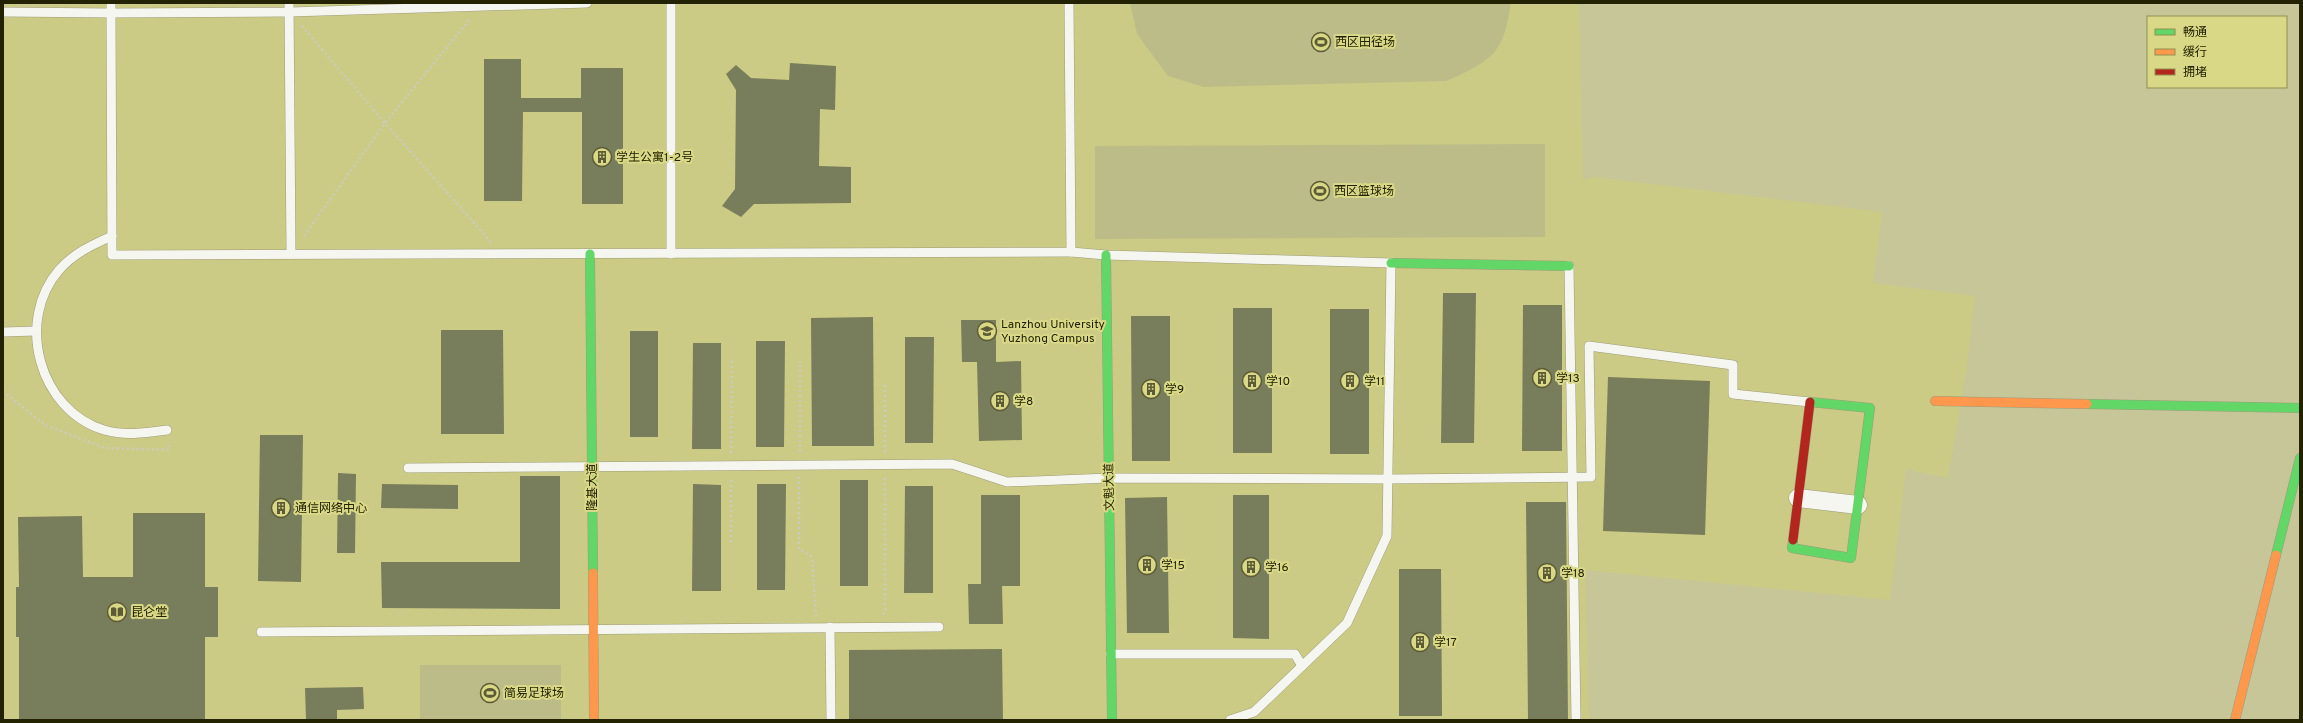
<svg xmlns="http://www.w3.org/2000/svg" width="2303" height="723" font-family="Overpass,'Noto Sans SC',sans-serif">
<rect width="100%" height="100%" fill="#c6c699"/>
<path fill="#cccb85" d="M3,3H1579L1583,180L1594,177L1882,212L1873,283L1975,296L1967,367L1948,478L1906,469L1890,600L1585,570L1589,720H3Z"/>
<g fill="#bcbc89">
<path d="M1130,3H1511C1508,18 1506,37 1496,50C1487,63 1461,75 1446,81L1204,87L1168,76L1137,34Z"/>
<path d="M1545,144V237L1095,239V146Z"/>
<rect x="420" y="665" width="141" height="55"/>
</g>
<g fill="#787e5b">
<path d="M484,59H521V98H581V68H623V204H582V112H523L522,201H484Z"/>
<path d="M790,63L836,66L835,110L820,109L819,166L851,167V203L754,204L741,217L722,206L735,189L736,90L726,74L736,65L751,78L789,80Z"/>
<path d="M1443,293H1476L1474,443H1441Z"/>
<path d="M1523,305H1562V451H1522Z"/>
<rect x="1233" y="308" width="39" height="145"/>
<rect x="1330" y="309" width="39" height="145"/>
<path d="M1131,316H1170V461H1132Z"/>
<path d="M873,317L874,446H812L811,318Z"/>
<path d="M961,320H996V362L1021,361L1022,440L979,441L977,362H962Z"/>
<path d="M441,330H503L504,434H441Z"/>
<rect x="630" y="331" width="28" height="106"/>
<path d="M905,337H934L933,443H905Z"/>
<path d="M756,341H785L784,447H756Z"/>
<path d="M693,343H721V449H692Z"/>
<path d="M1608,377L1710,381L1705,535L1603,531Z"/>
<path d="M260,435H303L301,582L258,581Z"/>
<path d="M338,473L356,474L355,553H337Z"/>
<path d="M520,476H560V609L382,608L381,562H520Z"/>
<rect x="840" y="480" width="28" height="106"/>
<path d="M382,484L458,485V509L381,508Z"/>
<path d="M693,484L721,485V591H692Z"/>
<path d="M757,484H786L785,590H757Z"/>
<path d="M905,486H933V593H904Z"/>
<path d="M981,495H1020V586H1002L1003,624H969L968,584H981Z"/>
<path d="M1233,495H1269V639L1233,638Z"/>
<path d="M1167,497L1169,633H1127L1125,498Z"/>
<path d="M1526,502H1566L1568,720H1528Z"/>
<path d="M133,513H205V587H218V637H205V720H19V637H16V587H19L18,517L82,516L83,577H133Z"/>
<path d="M1399,569H1441L1442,716H1399Z"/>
<path d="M1002,649L1003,720H849V650Z"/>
<path d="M363,687L364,709L337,710V720H306L305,688Z"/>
</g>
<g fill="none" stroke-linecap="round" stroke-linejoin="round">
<defs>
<g id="lane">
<path d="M289,3L291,254"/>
<path d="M587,3L290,12L111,13L112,255L1071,252L1069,3"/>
<path d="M3,12L111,13V3"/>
<path d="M112,236C92,245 74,253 59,270C15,321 39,410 104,430C125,436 145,433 167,430"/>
<path d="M1071,252L1106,255L1391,263L1387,536L1347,623L1254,712L1230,720"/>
<path d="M671,254V3"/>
<path d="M1569,266L1576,720"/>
<path d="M3,332L36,331"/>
<path d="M408,468L952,464L1007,482L1109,478L1389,479L1591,477L1589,346L1733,365V394L1810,402"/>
<path d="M830,627L831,720"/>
<path d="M261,632L939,627"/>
<path d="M1111,654H1295L1302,666"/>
</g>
<path id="street" d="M1798,498L1858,505"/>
<g id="fast">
<path d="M590,254L593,573"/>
<path d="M1106,255L1112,720"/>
<path d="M1391,263L1569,266"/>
<path d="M2087,404L2300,408"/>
<path d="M1793,540L1792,548L1851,558L1870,408L1810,402"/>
<path d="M2276,555L2300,458"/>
</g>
<g id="slow">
<path d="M1935,401L2087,404"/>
<path d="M593,573L594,720"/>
<path d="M2235,720L2276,555"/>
</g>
<path id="jam" d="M1793,540L1810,402"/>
</defs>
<use href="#lane" stroke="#9d9c79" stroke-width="10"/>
<use href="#street" stroke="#9d9c79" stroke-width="19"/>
<use href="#fast" stroke="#9d9c79" stroke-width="10"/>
<use href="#slow" stroke="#9d9c79" stroke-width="10"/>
<use href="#jam" stroke="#9d9c79" stroke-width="10"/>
<g stroke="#cccbbd" stroke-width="2.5" stroke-dasharray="2 3" stroke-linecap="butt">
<path d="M302,26L385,123L491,242"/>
<path d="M304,236L385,123L470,19"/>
<path d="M3,391L45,425L105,448L169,450L168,442"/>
<path d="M800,452V361"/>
<path d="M885,452V382"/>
<path d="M731,453L732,359"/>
<path d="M799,477V549L812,557L816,617"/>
<path d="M731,542V478"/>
<path d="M883,614L885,613V477"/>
</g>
<use href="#lane" stroke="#f6f6f0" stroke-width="9"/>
<use href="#street" stroke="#f6f6f0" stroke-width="18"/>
<use href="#fast" stroke="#63d668" stroke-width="9"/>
<use href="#slow" stroke="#ff974d" stroke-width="9"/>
<use href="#jam" stroke="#b3261e" stroke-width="9"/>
</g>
<defs>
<symbol id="stadium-ring" viewBox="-11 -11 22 22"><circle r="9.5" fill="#d9d886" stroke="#5c5b36" stroke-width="1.5"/><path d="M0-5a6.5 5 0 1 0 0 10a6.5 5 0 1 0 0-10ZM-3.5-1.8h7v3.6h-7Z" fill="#5c5b36"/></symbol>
<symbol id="building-ring" viewBox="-11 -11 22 22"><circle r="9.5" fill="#d9d886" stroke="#5c5b36" stroke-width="1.5"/><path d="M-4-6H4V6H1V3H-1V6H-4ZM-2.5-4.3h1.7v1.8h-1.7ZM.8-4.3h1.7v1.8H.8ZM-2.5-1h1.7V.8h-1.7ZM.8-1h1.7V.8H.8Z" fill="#5c5b36"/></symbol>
<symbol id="university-ring" viewBox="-11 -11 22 22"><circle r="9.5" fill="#d9d886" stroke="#5c5b36" stroke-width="1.5"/><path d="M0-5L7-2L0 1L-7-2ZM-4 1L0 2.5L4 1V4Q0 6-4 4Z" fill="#5c5b36"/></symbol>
<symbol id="library-ring" viewBox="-11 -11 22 22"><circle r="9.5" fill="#d9d886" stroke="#5c5b36" stroke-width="1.5"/><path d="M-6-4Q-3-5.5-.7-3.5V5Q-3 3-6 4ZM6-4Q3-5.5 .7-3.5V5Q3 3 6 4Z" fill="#5c5b36"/></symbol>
</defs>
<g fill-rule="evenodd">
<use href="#stadium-ring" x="1310" y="31" width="22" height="22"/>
<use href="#building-ring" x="591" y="146" width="22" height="22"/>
<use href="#stadium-ring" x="1309" y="180" width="22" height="22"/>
<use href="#university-ring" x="976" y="320" width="22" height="22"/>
<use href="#building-ring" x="1531" y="367" width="22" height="22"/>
<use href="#building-ring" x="1241" y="370" width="22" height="22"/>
<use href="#building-ring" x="1339" y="370" width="22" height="22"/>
<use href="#building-ring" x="1140" y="378" width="22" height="22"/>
<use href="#building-ring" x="989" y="390" width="22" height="22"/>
<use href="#building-ring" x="270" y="497" width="22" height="22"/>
<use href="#building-ring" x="1136" y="554" width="22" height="22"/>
<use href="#building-ring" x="1240" y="556" width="22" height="22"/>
<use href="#building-ring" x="1536" y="562" width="22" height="22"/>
<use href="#library-ring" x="106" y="601" width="22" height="22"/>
<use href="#building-ring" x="1409" y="631" width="22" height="22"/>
<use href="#stadium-ring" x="479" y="682" width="22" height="22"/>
</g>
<g text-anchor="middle" stroke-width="4" stroke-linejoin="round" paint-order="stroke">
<g font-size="12" fill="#232201" stroke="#d9d886" text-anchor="start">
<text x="1335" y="46">西区田径场</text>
<text x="616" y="161">学生公寓1-2号</text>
<text x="1334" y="195">西区篮球场</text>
<text x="1001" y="328">Lanzhou University<tspan x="1001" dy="14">Yuzhong Campus</tspan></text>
<text x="1556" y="382">学13</text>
<text x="1266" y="385">学10</text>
<text x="1364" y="385">学11</text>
<text x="1165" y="393">学9</text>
<text x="1014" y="405">学8</text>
<text x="295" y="512">通信网络中心</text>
<text x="1161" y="569">学15</text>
<text x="1265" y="571">学16</text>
<text x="1561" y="577">学18</text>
<text x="131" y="616">昆仑堂</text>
<text x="1434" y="646">学17</text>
<text x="504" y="697">简易足球场</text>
</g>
<g font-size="12" fill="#232201" stroke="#d9d886">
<text transform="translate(592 487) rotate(-90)" y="4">隆基大道</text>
<text transform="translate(1109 487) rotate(-91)" y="4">文魁大道</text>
</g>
</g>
<rect width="2303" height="723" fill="none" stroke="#232201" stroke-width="8"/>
<rect x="2147" y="16" width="140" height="72" fill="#d9d886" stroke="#908f51"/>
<rect x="2155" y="29" width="20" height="6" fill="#63d668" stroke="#908f51"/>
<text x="2183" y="36" font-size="12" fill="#232201">畅通</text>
<rect x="2155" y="49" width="20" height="6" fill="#ff974d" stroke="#908f51"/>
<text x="2183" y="56" font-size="12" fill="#232201">缓行</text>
<rect x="2155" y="69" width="20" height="6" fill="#b3261e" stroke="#908f51"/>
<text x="2183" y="76" font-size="12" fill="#232201">拥堵</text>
</svg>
